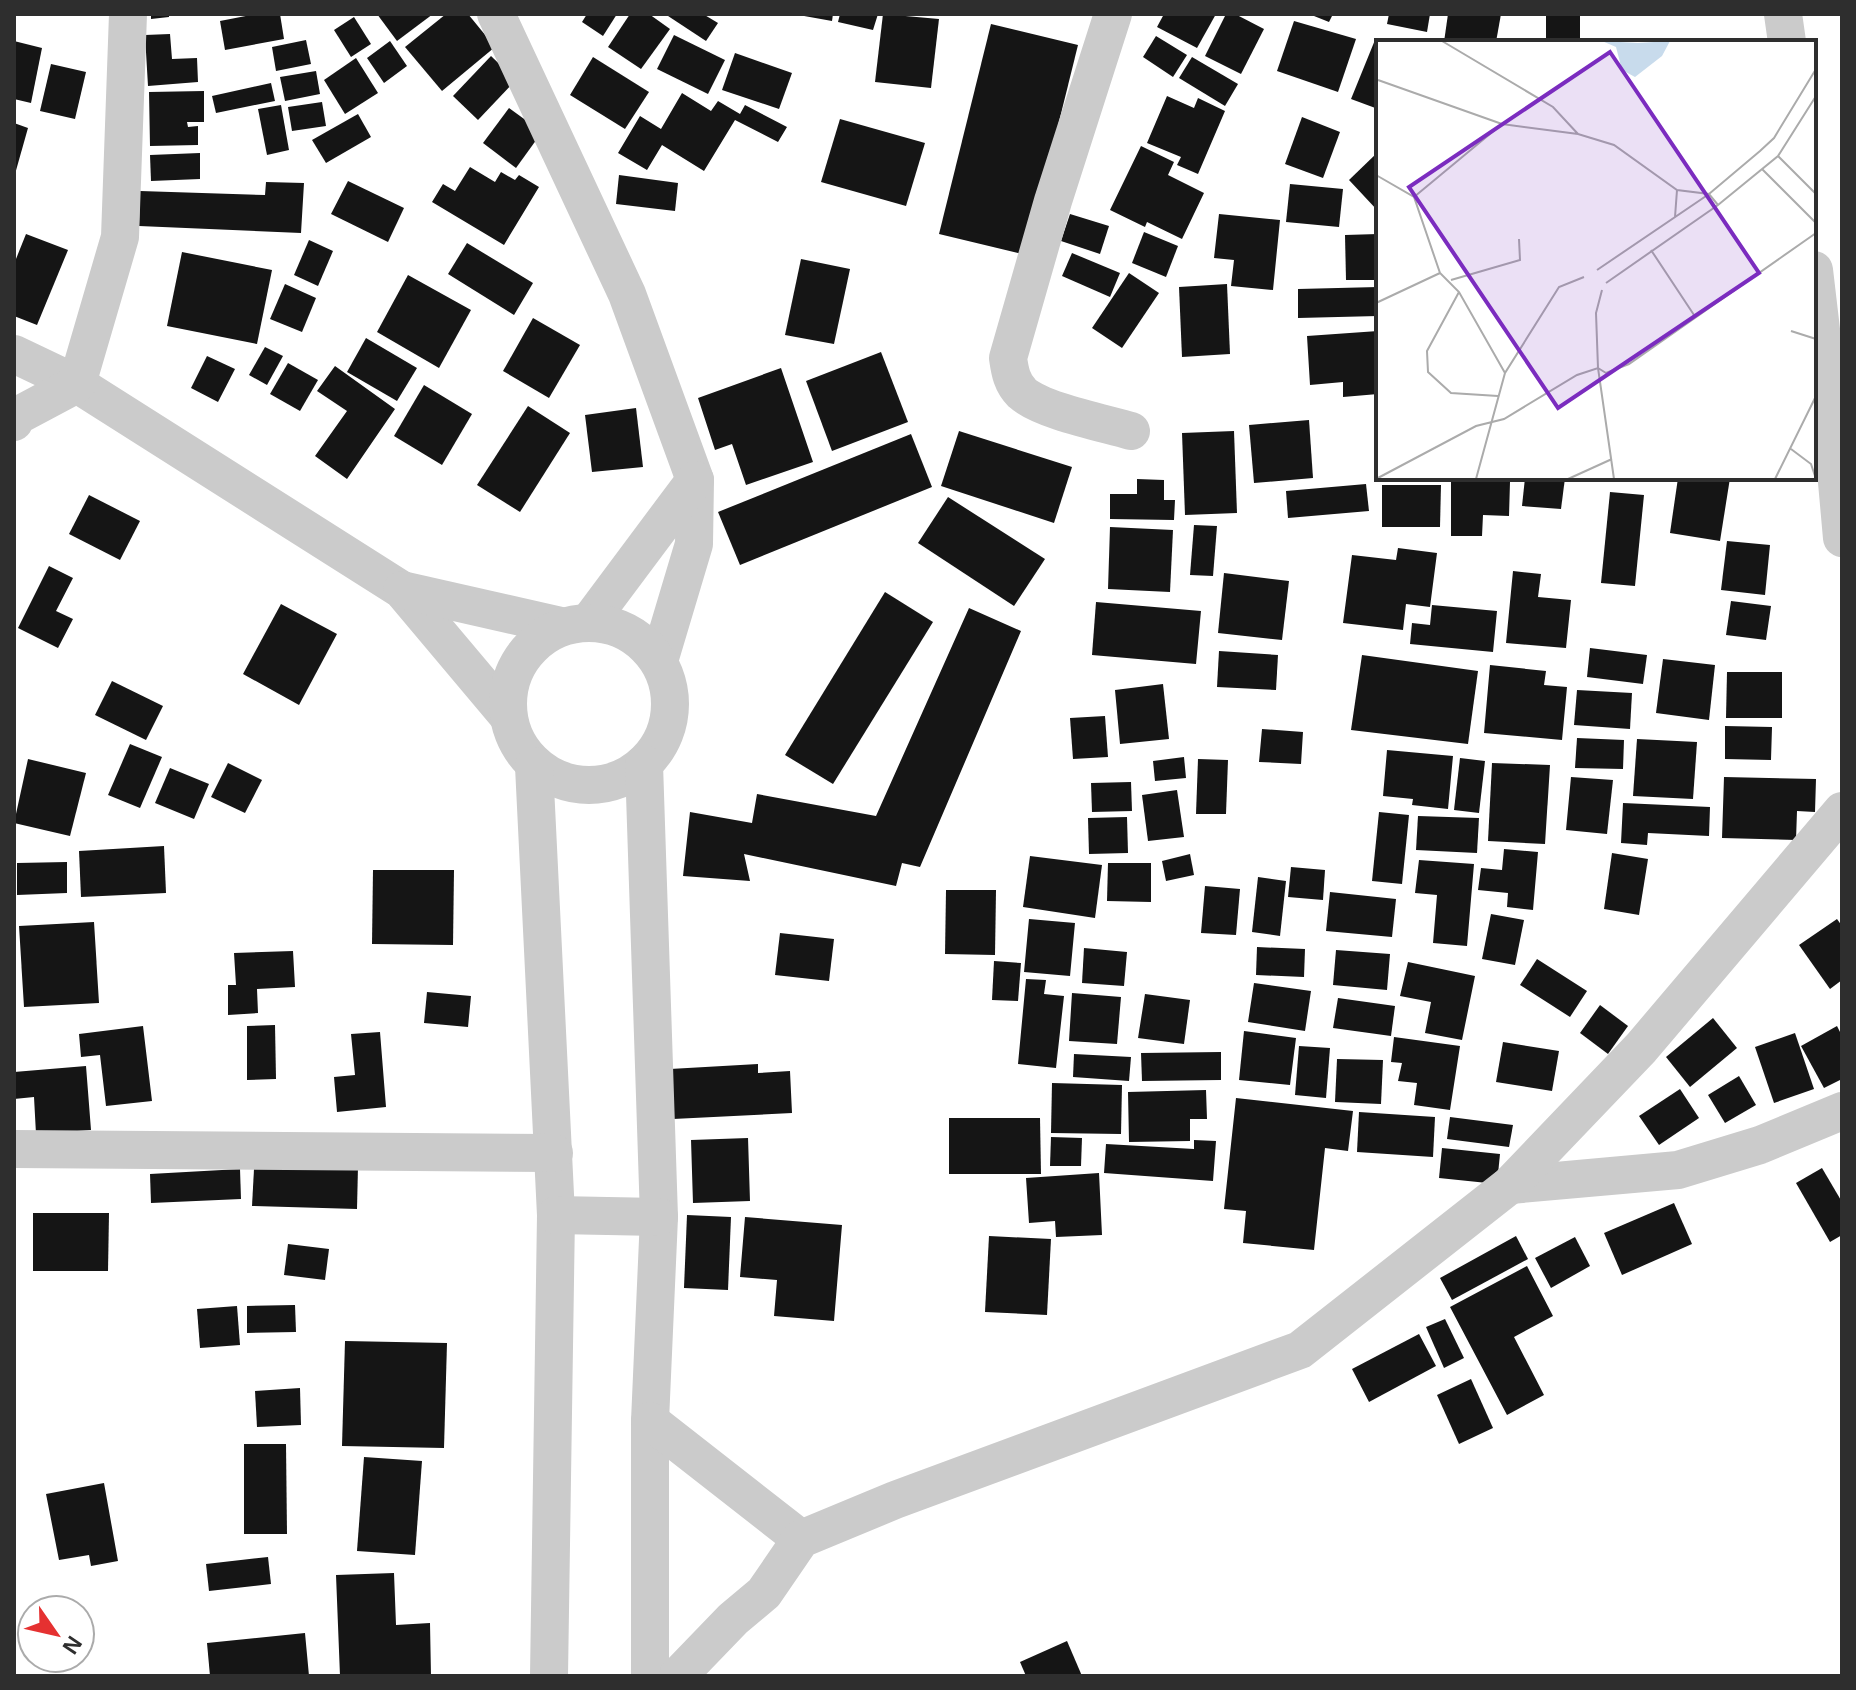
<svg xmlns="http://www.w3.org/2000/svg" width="1856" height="1690" font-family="Arial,sans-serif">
<rect width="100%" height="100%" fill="#fff"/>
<g fill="#151515">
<path d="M151,14H169V17L151,19Z"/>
<path d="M256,14H280L284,39L225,50L220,21Z"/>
<path d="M377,14H433L397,41Z"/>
<path d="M446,14H468L495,47L442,91L405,47Z"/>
<path d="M587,14H617L603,36L582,22Z"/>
<path d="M630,14H649L670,29L641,69L608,47Z"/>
<path d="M665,14H703L718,23L706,41Z"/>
<path d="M793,14H833L832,21Z"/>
<path d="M840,14H878L873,30L838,22Z"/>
<path d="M883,14L939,19L931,88L875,82Z"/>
<path d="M1164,14H1216L1197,48L1157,27Z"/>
<path d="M1226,14H1235L1264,29L1241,74L1205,56Z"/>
<path d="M1309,14H1333L1329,22Z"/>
<path d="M1389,14H1430L1427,32L1387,24Z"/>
<path d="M1448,14H1501L1496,42H1444Z"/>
<rect x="1546" y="14" width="34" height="27"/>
<path d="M354,17L371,44L351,57L334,30Z"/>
<path d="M1294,21L1356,39L1338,92L1277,71Z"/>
<path d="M991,24L1078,45L1026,255L939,234Z"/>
<path d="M170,34L172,59L197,58L198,82L148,86L145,35Z"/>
<path d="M674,35L725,60L708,94L657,69Z"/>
<path d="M1156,36L1187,55L1173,77L1143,57Z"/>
<path d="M306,40L311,64L276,71L272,47Z"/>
<path d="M1375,40L1378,41V109L1351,99Z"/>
<path d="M14,41L42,48L31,103L14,99Z"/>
<path d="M390,41L407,66L384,83L367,58Z"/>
<path d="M735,53L792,73L779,109L722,90Z"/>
<path d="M491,56L516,80L478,120L453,96Z"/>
<path d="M593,57L649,92L625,129L570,95Z"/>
<path d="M1192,57L1238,84L1225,106L1179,78Z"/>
<path d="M356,58L378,93L345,114L324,80Z"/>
<path d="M51,64L86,72L75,119L40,111Z"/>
<path d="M316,71L320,94L285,101L280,77Z"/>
<path d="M271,83L275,101L216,113L212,96Z"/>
<path d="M204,91V122H187L188,127L198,126V145L150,146L149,92Z"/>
<path d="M682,93L711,111L718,101L740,114L745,105L787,127L778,142L735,120L704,171L662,145L647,170L618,153L640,116L661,129Z"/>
<path d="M1167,96L1194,108L1198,98L1225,111L1198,174L1177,165L1181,157L1147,143Z"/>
<path d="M322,102L326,126L292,131L288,107Z"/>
<path d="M281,105L289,150L267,155L258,109Z"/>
<path d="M509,108L542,132L516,168L483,143Z"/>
<path d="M358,114L371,137L326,163L312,140Z"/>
<path d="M1302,117L1340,132L1323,178L1285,164Z"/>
<path d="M840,119L925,143L906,206L821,182Z"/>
<path d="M14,123L28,128L15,174H14Z"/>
<path d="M1141,146L1174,162L1168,175L1204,193L1182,239L1147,222L1145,227L1110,210Z"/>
<path d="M1378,152V211L1349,180Z"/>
<path d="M200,153V179L151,181L150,155Z"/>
<path d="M470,167L495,182L501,172L515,180L519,175L539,187L504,245L432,202L443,184L455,191Z"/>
<path d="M619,175L678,183L675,211L616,204Z"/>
<path d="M348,181L404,208L388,242L331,214Z"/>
<path d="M266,182L304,183L301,233L139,226L140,191L265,195Z"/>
<path d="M1290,184L1343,189L1339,227L1286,222Z"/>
<path d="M1070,214L1109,226L1100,254L1061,241Z"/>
<path d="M1219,214L1280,220L1273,290L1231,286L1234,260L1214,258Z"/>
<path d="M1144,232L1178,246L1166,277L1132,263Z"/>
<path d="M26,234L68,250L37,325L14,316V264Z"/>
<path d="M1378,234V280H1346L1345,235Z"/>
<path d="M309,240L333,251L318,286L294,275Z"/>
<path d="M467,243L533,283L514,315L448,274Z"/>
<path d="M182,252L272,270L257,344L167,326Z"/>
<path d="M1072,253L1120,273L1110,297L1062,276Z"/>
<path d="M801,259L850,269L834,344L785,335Z"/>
<path d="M1129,273L1159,293L1122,348L1092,328Z"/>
<path d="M408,275L471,310L439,368L377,332Z"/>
<path d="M285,284L316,298L302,332L270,319Z"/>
<path d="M1227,284L1230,354L1182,357L1179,287Z"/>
<path d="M1378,287V316L1298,318V289Z"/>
<path d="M533,318L580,345L549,398L503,371Z"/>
<path d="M1378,331V394L1343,397V382L1310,385L1307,336Z"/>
<path d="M366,338L417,368L397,401L347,372Z"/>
<path d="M265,347L283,356L267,385L249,375Z"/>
<path d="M881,352L908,422L832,451L806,381Z"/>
<path d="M207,356L235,369L218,402L191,388Z"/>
<path d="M288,363L318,380L300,411L270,394Z"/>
<path d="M335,366L395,409L347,479L315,456L347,411L317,391Z"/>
<path d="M781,368L813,462L746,485L732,444L715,450L698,398Z"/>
<path d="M424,385L472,414L442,465L394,436Z"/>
<path d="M528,406L570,433L520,512L477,485Z"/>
<path d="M636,408L643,467L592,472L585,415Z"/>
<path d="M1309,420L1313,478L1254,483L1249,425Z"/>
<path d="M959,431L1072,467L1054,523L941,486Z"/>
<path d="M1234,431L1237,513L1185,515L1182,433Z"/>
<rect x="1375" y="432" width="3" height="32"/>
<path d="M911,434L932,487L740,565L718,512Z"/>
<path d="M1525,478H1565L1561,509L1522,506Z"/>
<path d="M1678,478H1730L1720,541L1670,533Z"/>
<path d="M1137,479L1164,480V500H1175L1174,520L1110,519V494H1137Z"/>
<path d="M1451,482H1510L1509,516L1483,515L1482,536H1451Z"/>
<path d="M1366,484L1369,511L1288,518L1286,491Z"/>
<path d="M1382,485H1441L1440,527H1382Z"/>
<path d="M1610,492L1644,495L1635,586L1601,583Z"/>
<path d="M89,495L140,521L120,560L69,534Z"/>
<path d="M948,497L1045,559L1014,606L918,543Z"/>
<path d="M1194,525L1217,526L1213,576L1190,575Z"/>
<path d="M1110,527L1173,530L1170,592L1108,589Z"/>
<path d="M1727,541L1770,545L1765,595L1721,590Z"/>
<path d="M1398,548L1437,553L1430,607L1406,604L1403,630L1343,623L1352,555L1396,560Z"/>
<path d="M49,566L73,578L56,611L73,619L58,648L18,628Z"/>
<path d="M1513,571L1541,574L1538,597L1571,600L1566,648L1506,643Z"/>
<path d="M1224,573L1289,581L1282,640L1218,633Z"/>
<path d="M885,592L933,622L833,784L785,755Z"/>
<path d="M1731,601L1771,606L1766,640L1726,635Z"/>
<path d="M1096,602L1201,611L1196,664L1092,655Z"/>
<path d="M281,604L337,634L299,705L243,674Z"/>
<path d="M1432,605L1497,611L1493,652L1410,644L1412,623L1430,625Z"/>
<path d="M969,608L1021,631L920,867L902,863L896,886L744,854L750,881L683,876L690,812L752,823L757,794L876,816Z"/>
<path d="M1590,648L1647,655L1643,684L1587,677Z"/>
<path d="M1219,651L1278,655L1276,690L1217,687Z"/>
<path d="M1362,655L1478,671L1468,744L1351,730Z"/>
<path d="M1663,659L1715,665L1709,720L1656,713Z"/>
<path d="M1490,665L1546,671L1544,685L1567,687L1562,740L1484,733Z"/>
<path d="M1727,672H1782V718H1726Z"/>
<path d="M112,681L163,706L146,740L95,715Z"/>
<path d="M1163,684L1169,739L1120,744L1115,690Z"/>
<path d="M1577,690L1632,693L1630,729L1574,725Z"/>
<path d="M1105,716L1108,757L1073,759L1070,718Z"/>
<path d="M1725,726L1772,727L1771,760L1725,759Z"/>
<path d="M1262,729L1303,732L1301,764L1259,762Z"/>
<path d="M1577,738L1624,740L1623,769L1575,768Z"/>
<path d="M1637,739L1697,742L1693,799L1633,796Z"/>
<path d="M130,744L162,757L140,808L108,795Z"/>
<path d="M1387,750L1453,756L1448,809L1412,805L1413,799L1383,796Z"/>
<path d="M1184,757L1186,778L1155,781L1153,761Z"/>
<path d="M1460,758L1485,761L1479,813L1454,810Z"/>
<path d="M28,759L86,773L70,836L14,823Z"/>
<path d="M1198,759L1228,760L1226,814H1196Z"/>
<path d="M228,763L262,780L245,813L211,797Z"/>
<path d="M1492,763L1550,765L1545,844L1488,841Z"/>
<path d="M170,768L209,784L194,819L155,803Z"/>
<path d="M1571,777L1613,780L1607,834L1566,830Z"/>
<path d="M1724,777L1816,779L1815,812L1797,811L1796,840L1722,838Z"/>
<path d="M1131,782L1132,811L1092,812L1091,783Z"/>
<path d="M1177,790L1184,837L1148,841L1142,795Z"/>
<path d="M1623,803L1710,807L1709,836L1648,833L1647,845L1621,843Z"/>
<path d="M1379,812L1409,815L1402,884L1372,881Z"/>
<path d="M1418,816L1479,818L1477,853L1416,850Z"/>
<path d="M1127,817L1128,853L1089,854L1088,818Z"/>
<path d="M164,846L166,893L81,897L79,851Z"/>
<path d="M1504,849L1538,852L1533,910L1507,907L1508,893L1478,890L1481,868L1502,870Z"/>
<path d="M1612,853L1648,859L1639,915L1604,909Z"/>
<path d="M1190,854L1194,875L1166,881L1162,861Z"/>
<path d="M1030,856L1102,865L1095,918L1023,907Z"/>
<path d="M1419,860L1474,864L1467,946L1433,943L1437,895L1415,893Z"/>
<path d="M67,862V893L17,895V863Z"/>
<path d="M1108,863H1151V902L1107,901Z"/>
<path d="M1291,867L1325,870L1323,900L1288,897Z"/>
<path d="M373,870H454L453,945L372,944Z"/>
<path d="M1258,877L1286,881L1280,936L1252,932Z"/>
<path d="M1205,886L1240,889L1236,935L1201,933Z"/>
<path d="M946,890H996L995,955L945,954Z"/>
<path d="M1330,892L1396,899L1392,937L1326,931Z"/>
<path d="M1491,914L1524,920L1515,965L1482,959Z"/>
<path d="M1029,919L1075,923L1070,976L1024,972Z"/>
<path d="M1837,919L1842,926V980L1830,989L1799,945Z"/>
<path d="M94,922L99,1003L24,1007L19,926Z"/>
<path d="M780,933L834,939L829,981L775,975Z"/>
<path d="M1257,947L1305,949L1304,977L1256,975Z"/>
<path d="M1084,948L1127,952L1124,986L1082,983Z"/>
<path d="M1336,950L1390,954L1387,990L1333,985Z"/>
<path d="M293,951L295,987L257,989L258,1013L228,1015V985H236L234,953Z"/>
<path d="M1537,959L1587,991L1570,1017L1520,985Z"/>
<path d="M994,961L1021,963L1018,1001L992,1000Z"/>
<path d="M1408,962L1475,976L1462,1040L1425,1033L1431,1002L1400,996Z"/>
<path d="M1026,979L1046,980L1044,994L1064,996L1056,1068L1018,1064Z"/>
<path d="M1254,983L1311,991L1305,1031L1248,1022Z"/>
<path d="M427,992L471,996L468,1027L424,1023Z"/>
<path d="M1072,993L1121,997L1117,1044L1069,1041Z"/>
<path d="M1145,994L1190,1000L1184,1044L1138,1038Z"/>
<path d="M1338,998L1395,1006L1391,1036L1333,1028Z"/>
<path d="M1600,1005L1628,1026L1608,1054L1580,1033Z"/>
<path d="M1713,1018L1737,1048L1690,1087L1666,1057Z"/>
<path d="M275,1025L276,1079L247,1080V1026Z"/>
<path d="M143,1026L152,1101L106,1106L100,1055L81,1057L79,1034Z"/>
<path d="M1837,1026L1842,1036V1079L1824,1088L1801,1046Z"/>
<path d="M1244,1031L1296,1038L1290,1085L1239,1080Z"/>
<path d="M380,1032L386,1107L337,1112L334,1077L355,1075L351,1034Z"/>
<path d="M1795,1033L1814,1089L1774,1103L1755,1047Z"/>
<path d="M1394,1037L1460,1046L1450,1110L1414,1105L1417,1083L1398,1081L1402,1063L1391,1062Z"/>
<path d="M1503,1042L1559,1051L1552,1091L1496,1082Z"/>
<path d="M1299,1046L1330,1048L1326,1098L1295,1095Z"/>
<path d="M1221,1052V1080L1142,1081L1141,1053Z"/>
<path d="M1074,1054L1131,1057L1129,1081L1073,1077Z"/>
<path d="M1337,1059L1383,1060L1381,1104L1335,1102Z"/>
<path d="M758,1064V1073L790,1071L792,1113L673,1119L670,1069Z"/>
<path d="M86,1066L91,1130L36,1134L34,1097L14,1099V1072Z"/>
<path d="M1739,1076L1756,1105L1725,1123L1708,1095Z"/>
<path d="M1052,1083L1122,1085L1121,1134L1051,1133Z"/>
<path d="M1680,1089L1699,1118L1659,1145L1639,1116Z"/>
<path d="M1206,1090L1207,1119H1190V1141L1129,1142L1128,1092Z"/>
<path d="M1236,1098L1353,1111L1348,1151L1325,1148L1314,1250L1243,1243L1246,1211L1224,1209Z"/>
<path d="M1359,1112L1435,1117L1433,1157L1357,1152Z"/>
<path d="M1450,1117L1513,1125L1509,1147L1447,1139Z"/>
<path d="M949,1118H1040L1041,1174H949Z"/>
<path d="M1051,1137L1082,1138L1081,1166H1050Z"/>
<path d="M748,1138L750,1201L693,1203L691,1140Z"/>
<path d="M1194,1140L1216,1141L1213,1181L1104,1173L1106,1144L1194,1149Z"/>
<path d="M1442,1148L1500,1154L1497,1184L1439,1178Z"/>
<path d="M358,1166L357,1209L252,1206L254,1169Z"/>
<path d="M1822,1168L1842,1202V1235L1830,1242L1796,1183Z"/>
<path d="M240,1169L241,1199L151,1203L150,1174Z"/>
<path d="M1099,1173L1102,1235L1056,1237L1055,1221L1029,1223L1026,1178Z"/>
<path d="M1674,1203L1692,1244L1622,1275L1604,1233Z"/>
<path d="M33,1213H109L108,1271H33Z"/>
<path d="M687,1215L731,1217L728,1290L684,1288Z"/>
<path d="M745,1217L842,1225L834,1321L774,1316L777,1280L740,1277Z"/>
<path d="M989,1236L1051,1239L1047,1315L985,1312Z"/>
<path d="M1516,1236L1528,1259L1452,1300L1440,1278Z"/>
<path d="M1575,1237L1590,1266L1551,1288L1535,1258Z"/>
<path d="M288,1244L329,1249L325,1280L284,1275Z"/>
<path d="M1527,1266L1553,1316L1514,1337L1544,1395L1507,1415L1450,1307Z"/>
<path d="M295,1305L296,1332L247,1333V1306Z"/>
<path d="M237,1306L240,1345L200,1348L197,1309Z"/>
<path d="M1445,1319L1464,1358L1444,1368L1426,1327Z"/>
<path d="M1419,1334L1436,1366L1369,1402L1352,1369Z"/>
<path d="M345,1341L447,1343L444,1448L342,1446Z"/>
<path d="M1471,1379L1493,1428L1459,1444L1437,1395Z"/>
<path d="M300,1388L301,1425L257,1427L255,1391Z"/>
<path d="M244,1444H286L287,1534H244Z"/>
<path d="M364,1457L422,1461L415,1555L357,1551Z"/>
<path d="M104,1483L118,1561L91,1566L89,1555L59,1560L46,1494Z"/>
<path d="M268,1557L271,1584L209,1591L206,1564Z"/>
<path d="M394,1573L396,1625L430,1623L431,1676H340L336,1575Z"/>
<path d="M305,1633L309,1676H210L207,1643Z"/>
<path d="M1067,1641L1082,1676H1026L1020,1662Z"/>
</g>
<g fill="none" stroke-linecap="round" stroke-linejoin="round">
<g stroke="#cbcbcb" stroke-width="38">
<path d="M496,14L627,294L695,480L694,544L659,661"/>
<path d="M1113,14L1053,201L1008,358C1010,372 1012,383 1022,393C1042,411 1104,423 1131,431"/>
<path d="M1783,14L1787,42"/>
<path d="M1814,270L1831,415L1842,538"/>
<path d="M14,354L77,384L402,590L508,716"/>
<path d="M14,422L15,417L77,384L120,237L128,14"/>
<path d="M402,590L561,626"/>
<path d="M589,622L695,480"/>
<circle cx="589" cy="704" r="81"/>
<path d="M644,764L659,1217L650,1421V1676"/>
<path d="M534,766L556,1215L549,1676"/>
<path d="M14,1149L554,1153"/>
<path d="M1510,1185L1678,1170L1760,1145L1842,1111"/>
<path d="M556,1215L659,1217"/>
<path d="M650,1421L801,1539"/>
<path d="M678,1676L733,1619L764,1593L801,1539L895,1500L1300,1350L1510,1185L1641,1048L1842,811"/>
</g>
</g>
<g transform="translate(1376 40)">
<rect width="440" height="440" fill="#fff"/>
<path d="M226,1L262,3L294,1L286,16L259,37L246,30L240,7Z" fill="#c8dbec"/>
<path fill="none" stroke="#ababab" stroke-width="2" d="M66,1L177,67L202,94M2,40L126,84M402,116L440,154M386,129L440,183M0,135L38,157L64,233L83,252L129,333M38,157L126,84L202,94L238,105L301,150L333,154L342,165M299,177L301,150M275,210L320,278M221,230L333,154L384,111L398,98L440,29M75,240L144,220L143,199M230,243L342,165L402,116L440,56M226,250L220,273L222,328L238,439M83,252L51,311L52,332L75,353L122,356M0,263L64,233M415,291L440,299M415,409L435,424L440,439M0,439L100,386L128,379L201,335L222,328L230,333L253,324L440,193M100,439L129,333L183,247L208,237M192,439L236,419M399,439L440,356"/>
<path fill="#7b2cbf" fill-opacity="0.15" stroke="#7b2cbf" stroke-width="4" d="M234,12L383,233L182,368L33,147Z"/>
<rect width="440" height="440" fill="none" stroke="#2e2e2e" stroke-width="4"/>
</g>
<rect width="1856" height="1690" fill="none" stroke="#2e2e2e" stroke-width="32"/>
<g transform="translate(56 1634) rotate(124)"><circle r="38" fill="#ffffff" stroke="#ababab" stroke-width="2"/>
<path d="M0-6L14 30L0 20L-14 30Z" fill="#e53131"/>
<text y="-12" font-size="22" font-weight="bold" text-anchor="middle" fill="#2e2e2e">N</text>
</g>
</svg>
